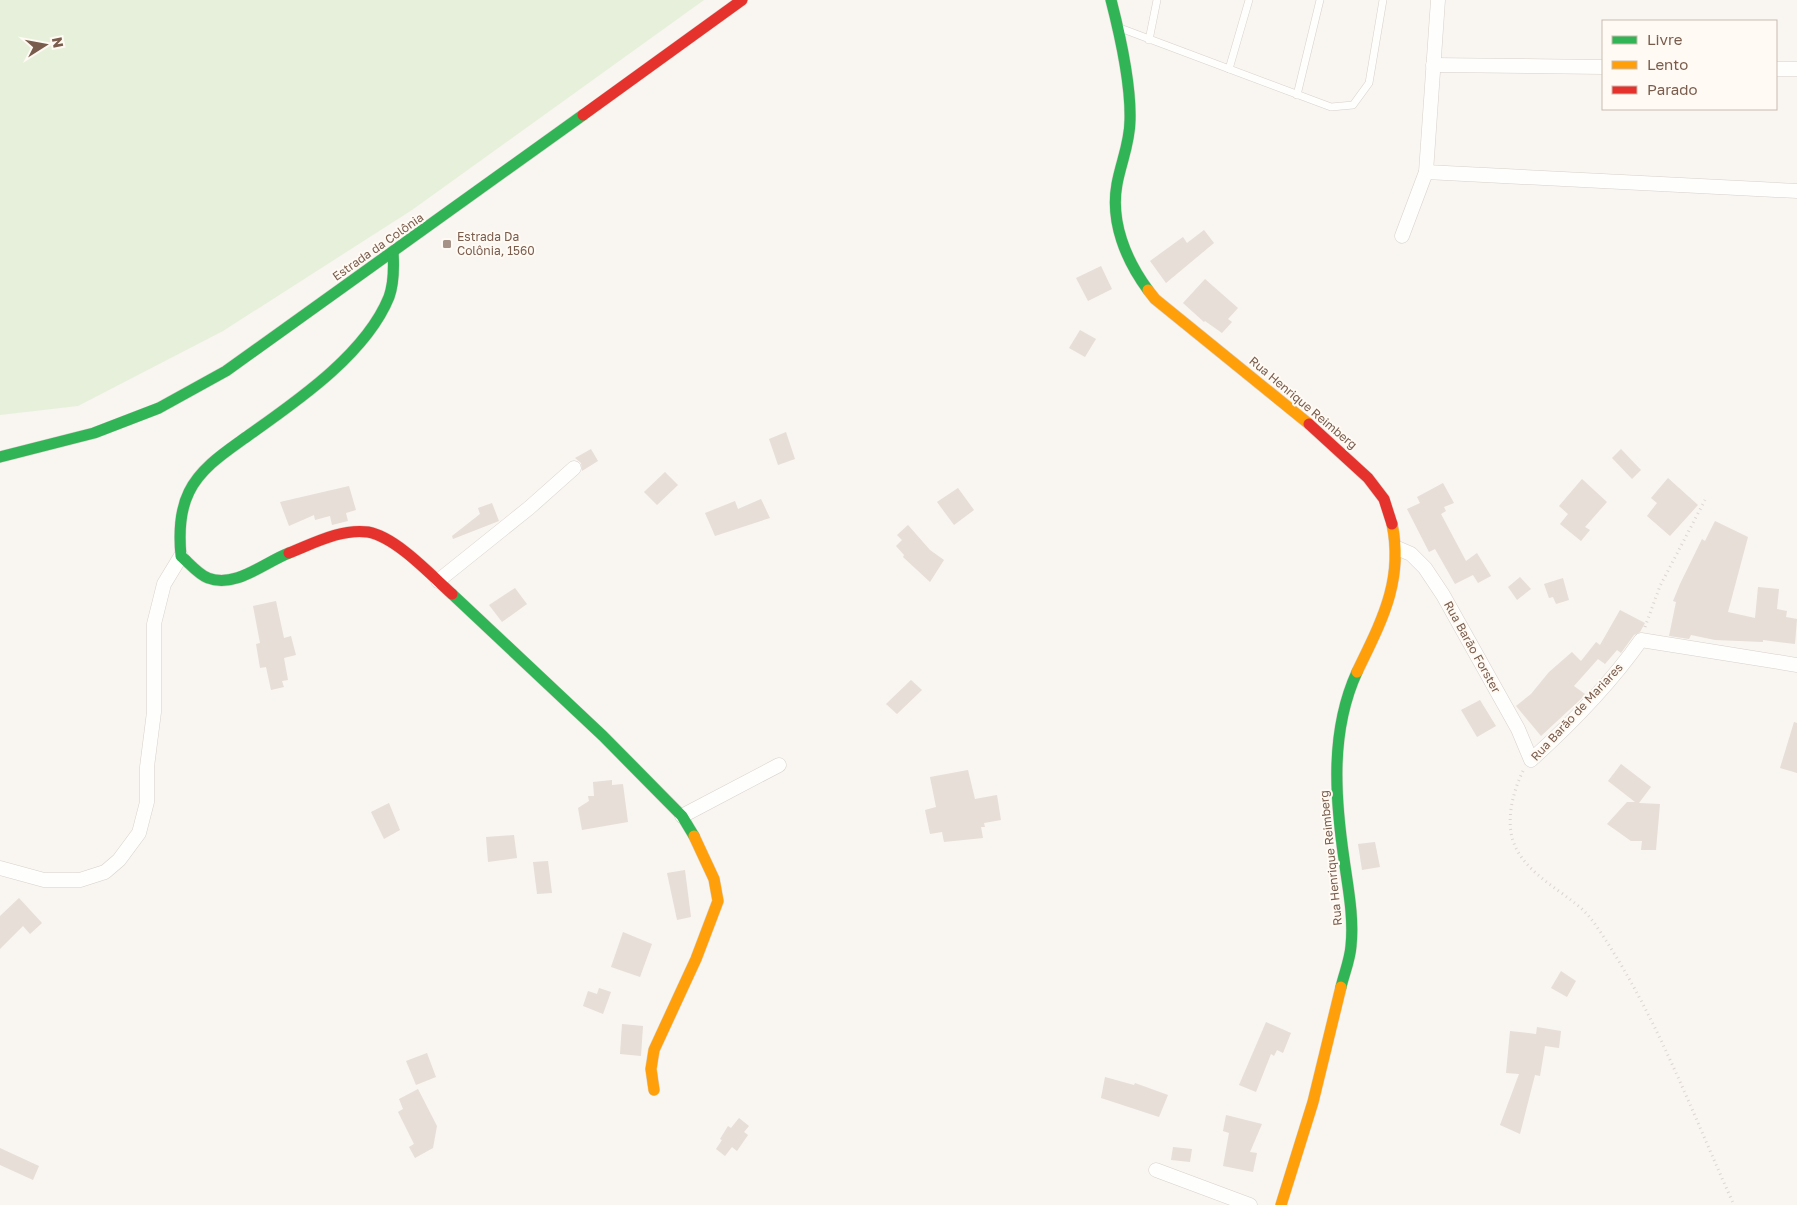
<svg xmlns="http://www.w3.org/2000/svg" width="1797" height="1205" font-family="'Golos Text',sans-serif">
<rect width="100%" height="100%" fill="#f9f5f0"/>
<path fill="#e7f0db" d="M0,0H704L412,210L223,331L78,406L0,415Z"/>
<g fill="#e6ded7">
<path d="M1204,230L1214,243L1166,283L1150,261L1183,237L1187,243Z"/>
<path d="M1101,266L1112,289L1088,301L1076,278Z"/>
<path d="M1205,279L1238,308L1228,319L1232,322L1222,333L1205,321L1204,322L1183,303Z"/>
<path d="M1080,330L1096,339L1085,357L1069,348Z"/>
<path d="M786,432L795,459L778,465L769,439Z"/>
<path d="M591,449L598,461L582,471L581,463L575,458Z"/>
<path d="M1621,449L1641,470L1632,479L1612,458Z"/>
<path d="M665,472L678,485L657,505L644,492Z"/>
<path d="M1668,478L1698,505L1670,536L1647,516L1657,503L1651,498Z"/>
<path d="M1582,479L1607,502L1585,527L1590,530L1581,541L1560,524L1568,514L1559,506Z"/>
<path d="M1443,483L1454,503L1444,507L1446,511L1441,514L1466,561L1477,553L1491,576L1478,583L1473,575L1455,584L1435,549L1429,552L1407,509L1420,503L1417,497Z"/>
<path d="M349,486L356,510L346,513L348,521L332,525L330,516L315,520L314,515L289,526L280,502Z"/>
<path d="M958,488L974,510L954,525L937,502Z"/>
<path d="M761,499L770,518L715,536L705,513L735,501L738,509Z"/>
<path d="M492,503L499,521L453,539L452,536L480,514L478,508Z"/>
<path d="M1715,521L1748,537L1728,612L1755,618L1758,587L1779,589L1777,609L1787,611L1786,617L1797,619L1795,644L1763,640V642L1715,640L1691,635L1689,639L1669,636L1676,602L1673,601L1680,584L1702,539L1705,541Z"/>
<path d="M908,525L930,550L944,560L930,582L903,557L904,555L896,546L902,540L897,535Z"/>
<path d="M1520,577L1531,589L1517,600L1508,587Z"/>
<path d="M1563,578L1569,600L1556,604L1553,597L1549,598L1544,584Z"/>
<path d="M515,588L527,604L502,622L489,605Z"/>
<path d="M276,601L284,638L291,636L296,655L284,658L288,680L282,681L284,687L271,690L266,667L260,668L256,644L260,643L253,606Z"/>
<path d="M1620,610L1645,623L1640,632L1634,635L1621,653L1617,650L1605,664L1598,659L1574,686L1585,694L1582,698L1541,736L1516,706L1531,694L1549,672L1572,652L1581,661L1596,642L1600,645Z"/>
<path d="M911,680L922,690L897,714L886,704Z"/>
<path d="M1480,700L1496,726L1477,737L1461,710Z"/>
<path d="M1794,722L1797,723V773L1780,768Z"/>
<path d="M1621,764L1651,787L1639,803L1660,804L1656,850H1641L1642,841H1631L1607,824L1627,802H1635L1608,781Z"/>
<path d="M968,770L975,799L997,795L1001,820L984,823L985,827H981L983,838L944,842L942,832L930,834L925,810L936,807L930,777Z"/>
<path d="M612,780V785L623,784L628,822L582,830L578,808L589,801L588,796H594L593,782Z"/>
<path d="M389,803L400,830L384,839L371,812Z"/>
<path d="M514,835L517,858L488,862L486,837Z"/>
<path d="M1375,842L1380,867L1362,870L1358,844Z"/>
<path d="M548,861L552,893L537,894L533,862Z"/>
<path d="M685,870L691,917L677,920L667,873Z"/>
<path d="M19,898L42,923L30,934L23,926L0,949V916Z"/>
<path d="M623,932L652,944L640,977L611,967Z"/>
<path d="M1561,971L1576,981L1567,997L1551,988Z"/>
<path d="M599,988L611,992L603,1014L583,1006L588,991L597,994Z"/>
<path d="M1266,1022L1291,1033L1283,1053L1277,1050L1274,1056L1271,1054L1256,1092L1239,1085Z"/>
<path d="M622,1024L643,1026L641,1056L620,1054Z"/>
<path d="M1537,1027L1561,1031L1559,1048L1545,1046L1540,1076L1535,1075L1520,1134L1500,1125L1519,1074L1506,1073L1510,1031L1536,1034Z"/>
<path d="M427,1053L436,1077L416,1085L406,1061Z"/>
<path d="M1105,1077L1134,1085L1135,1083L1168,1095L1159,1117L1101,1098Z"/>
<path d="M418,1089L437,1126L433,1148L415,1158L409,1147L414,1144L398,1112L403,1109L399,1099Z"/>
<path d="M1226,1115L1262,1124L1250,1152L1257,1153L1253,1172L1223,1166L1229,1133L1223,1131Z"/>
<path d="M739,1118L749,1126L744,1132L748,1135L737,1151L732,1147L725,1156L716,1149L722,1140L720,1139L728,1126L731,1128Z"/>
<path d="M1173,1147L1192,1149L1190,1162L1171,1160Z"/>
<path d="M0,1148L39,1166L33,1180L0,1165Z"/>
</g>
<g fill="none" stroke-linecap="round" stroke-linejoin="round">
<defs>
<g id="lane">
<path d="M1120,28L1331,107L1353,105L1369,83L1383,0"/>
<path d="M1149,40L1157,0"/>
<path d="M1229,69L1249,0"/>
<path d="M1297,95L1320,0"/>
</g>
<g id="street">
<path d="M1433,65L1603,67"/>
<path d="M1776,69H1797"/>
<path d="M1426,172L1797,191"/>
<path d="M1402,236L1426,172L1438,0"/>
<path d="M1397,548L1411,554L1425,568L1443,595L1518,729L1531,760C1571,724 1610,684 1641,640L1797,665"/>
<path d="M438,581L529,508L574,468"/>
<path d="M682,816L779,765"/>
<path d="M0,868L44,880H80L105,872L119,860L139,833L147,802V767L154,712V624L164,584L181,556"/>
<path d="M1156,1170L1250,1205"/>
</g>
<g id="fast">
<path d="M1111,0C1120,35 1131,85 1130,120C1130,143 1121,162 1117,184C1110,222 1126,260 1148,290"/>
<path d="M0,457L94,433L159,408L226,371L583,115"/>
<path d="M289,553C265,562 235,589 208,578C199,575 189,563 181,556C179,535 179,512 189,492C201,467 227,451 249,435C297,401 366,354 389,297C394,283 394,267 393,252"/>
<path d="M452,594L603,736L682,816L694,836"/>
<path d="M1341,987C1344,974 1350,960 1351,946C1354,917 1348,888 1344,859C1335,797 1330,731 1357,672"/>
</g>
<g id="slow">
<path d="M1148,290L1155,299L1309,424"/>
<path d="M1357,672C1381,622 1404,581 1392,524"/>
<path d="M654,1090L651,1069L654,1050L696,959L718,901L714,879L694,836"/>
<path d="M1281,1205L1313,1102L1341,987"/>
</g>
<g id="jam">
<path d="M583,115L742,0"/>
<path d="M1309,424L1368,478L1384,499L1392,524"/>
<path d="M289,553C312,544 342,528 368,532C396,537 431,575 452,594"/>
</g>
</defs>
<use href="#lane" stroke="#d7d1cb" stroke-width="8"/>
<use href="#street" stroke="#d7d1cb" stroke-width="15"/>
<use href="#fast" stroke="#d9d2cb" stroke-width="12"/>
<use href="#slow" stroke="#d9d2cb" stroke-width="12"/>
<use href="#jam" stroke="#d9d2cb" stroke-width="12"/>
<g stroke="#dcd5d0" stroke-width="3" stroke-dasharray="1 4" stroke-linecap="butt">
<path d="M1645,627L1660,586L1705,500"/>
<path d="M1523,771C1513,791 1506,819 1513,841C1523,870 1554,886 1576,904C1588,913 1595,924 1603,936C1658,1019 1693,1115 1734,1205"/>
</g>
<use href="#lane" stroke="#fefefd" stroke-width="7"/>
<use href="#street" stroke="#fefefd" stroke-width="14"/>
<use href="#fast" stroke="#30b455" stroke-width="11"/>
<use href="#slow" stroke="#ff9f0a" stroke-width="11"/>
<use href="#jam" stroke="#e5322d" stroke-width="11"/>
</g>
<rect fill="#a69286" stroke="#fffaf3" stroke-width="2" x="442" y="239" width="10" height="10" rx="2.5"/>
<g text-anchor="middle" stroke-width="4" stroke-linejoin="round" paint-order="stroke">
<g font-size="12" fill="#7a5c4d" stroke="#fffaf3" text-anchor="start">
<text x="457" y="241">Estrada Da<tspan x="457" dy="14">Colônia, 1560</tspan></text>
</g>
<g font-size="12" fill="#7a5c4d" stroke="#fffaf3">
<text transform="translate(378 247) rotate(-35)" y="4">Estrada da Colônia</text>
<text transform="translate(1303 403) rotate(40)" y="4">Rua Henrique Reimberg</text>
<text transform="translate(1472 647) rotate(61)" y="4">Rua Barão Forster</text>
<text transform="translate(1577 712) rotate(-47)" y="4">Rua Barão de Mariares</text>
<text transform="translate(1331 858) rotate(-96)" y="4">Rua Henrique Reimberg</text>
</g>
</g>
<rect x="1602" y="20" width="175" height="90" fill="#fffaf3" stroke="#cabbb1"/>
<rect x="1612" y="36" width="25" height="8" fill="#30b455" stroke="#cabbb1"/>
<text x="1647" y="45" font-size="15" fill="#7a5c4d">Livre</text>
<rect x="1612" y="61" width="25" height="8" fill="#ff9f0a" stroke="#cabbb1"/>
<text x="1647" y="70" font-size="15" fill="#7a5c4d">Lento</text>
<rect x="1612" y="86" width="25" height="8" fill="#e5322d" stroke="#cabbb1"/>
<text x="1647" y="95" font-size="15" fill="#7a5c4d">Parado</text>
<g transform="translate(45 45) rotate(79)" stroke="#fffaf3" stroke-width="4" paint-order="stroke">
<path d="M0-4L9 19L0 12L-9 19Z" fill="#7a5c4d"/>
<text y="-8" font-size="14" font-weight="bold" text-anchor="middle" fill="#7a5c4d">N</text>
</g>
</svg>
